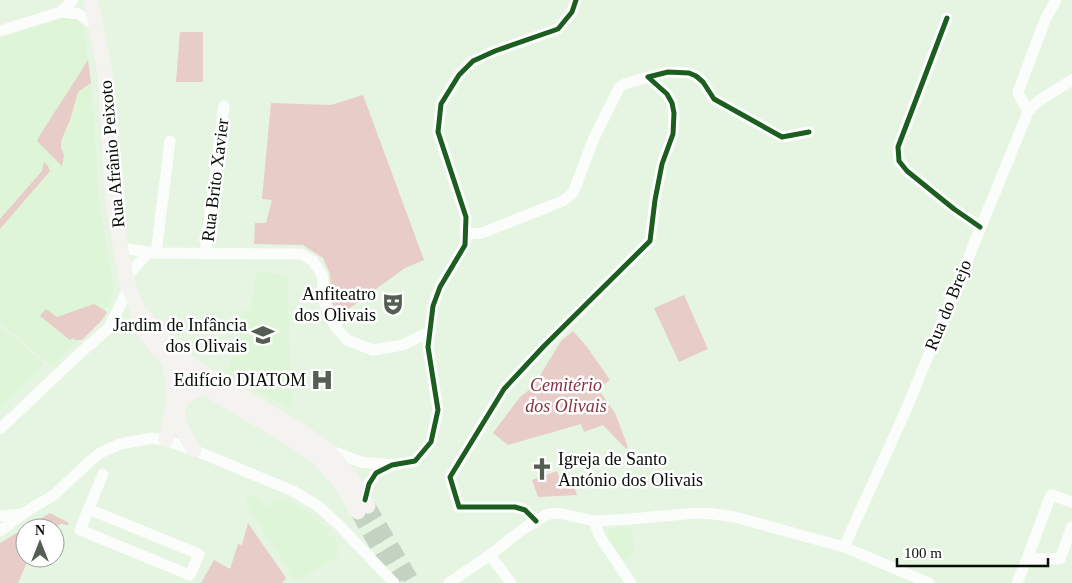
<svg xmlns="http://www.w3.org/2000/svg" width="1072" height="583" font-family="'Times New Roman',serif">
<rect width="100%" height="100%" fill="#e6f4e2"/>
<g fill="#def5d8">
<path d="M67,17H72L83,26L91,83L99,204L113,284L112,298L100,319L52,366L0,322V38Z"/>
<path d="M256,271L287,276L292,409L226,374L232,359L243,310L251,311Z"/>
<path d="M0,326L44,364L0,408Z"/>
<path d="M247,494L258,498L257,500L271,507L274,500L284,502L286,499L308,512L328,530V536H334L336,539L338,556L298,580L294,579L253,514L247,503Z"/>
<path d="M631,527L635,553L624,560L607,538V535L610,529L615,528Z"/>
</g>
<g fill="#e7ccc8">
<path d="M180,32H203V82H176Z"/>
<path d="M88,60L91,83L78,92L70,120L61,141V148L64,155L62,166L37,141L40,135L78,76Z"/>
<path d="M363,95L424,260L405,268L336,318L332,301L330,274L323,258L303,245L254,244L255,223H266L272,200L262,199L271,103L331,105Z"/>
<path d="M44,162L48,166L50,171L0,229V219L42,171Z"/>
<path d="M684,295L708,349L679,362L654,308Z"/>
<path d="M94,304L107,312L102,320L82,340H75L73,338L70,340L40,316L46,309L57,317Z"/>
<path d="M573,331L587,347L610,380L598,389L615,413L628,447L626,449L603,425L584,432L581,424L508,445L493,433L520,397L533,387L561,341Z"/>
<path d="M557,471L562,486L573,483L577,495L538,497L532,480Z"/>
<path d="M50,513L69,523L68,525L61,524L53,528H25V558H29L18,583H0V543Z"/>
<path d="M248,523L286,578L282,583H201L214,560L230,569L238,544L242,545Z"/>
</g>
<g fill="none" stroke-linecap="round" stroke-linejoin="round">
<g stroke="#c4d2c1" stroke-width="15" stroke-dasharray="15 8" stroke-linecap="butt">
<path d="M368,506L413,583"/>
<path d="M358,512L398,583"/>
</g>
<g stroke="#fbfdfb" stroke-width="11">
<path d="M61,12L79,14L96,27"/>
<path d="M947,18L898,147L899,161L907,171L954,209L980,227"/>
<path d="M0,31L61,12L73,0"/>
<path d="M1028,112L1018,92L1045,20L1056,0"/>
<path d="M466,234L482,233L563,201L573,193L594,138L619,88L625,84L648,77"/>
<path d="M120,248L156,253L301,254L313,261L322,275L325,304L334,325L347,340L373,350L403,345L431,331"/>
<path d="M156,253L170,141"/>
<path d="M205,254L224,106"/>
<path d="M126,277L148,253"/>
<path d="M109,328L140,325"/>
<path d="M0,429L79,354L109,328L129,287"/>
<path d="M328,450L361,462L392,465"/>
<path d="M365,500L369,484L376,473L392,465L415,461L431,442L438,410L428,347L433,306L440,287L465,245L466,217L438,132L441,104L459,75L473,61L495,51L558,29L572,12L576,0"/>
<path d="M1072,502L1051,495L1027,559H1060L1072,527"/>
<path d="M88,509L199,554L190,575L80,530L103,474"/>
<path d="M0,516L23,514"/>
<path d="M536,521L525,510L515,507H459L450,477L504,389L544,346L650,241L655,200L662,164L673,134L674,113L672,103L667,94L648,77L668,72L689,73L696,76L703,82L714,99L782,137L809,132"/>
<path d="M594,521L600,537L631,583"/>
<path d="M0,531L24,513L54,495L88,463L100,453L120,444L152,438L166,440L206,455L293,491L318,506L339,525L394,583"/>
<path d="M844,547L906,410L1028,112L1037,102L1072,80"/>
<path d="M490,555L511,583"/>
<path d="M449,583L490,555L523,529L546,515L554,513L563,514L594,521L631,519L695,513L714,514L735,517L844,547L929,583"/>
<path d="M1017,583L1027,559"/>
</g>
<g stroke="#f5f3f0" stroke-width="15">
<path d="M91,0L105,73L113,204L126,277L129,287L137,307L140,325L156,347L169,361L189,378L288,437L319,458L340,483L358,512"/>
<path d="M146,318L165,340L196,369L295,427L327,449L351,478L368,506"/>
<path d="M166,440L173,404V384L169,361"/>
<path d="M194,450C177,422 164,401 204,387"/>
</g>
<defs>
<g id="cycleway">
<path d="M947,18L898,147L899,161L907,171L954,209L980,227"/>
<path d="M365,500L369,484L376,473L392,465L415,461L431,442L438,410L428,347L433,306L440,287L465,245L466,217L438,132L441,104L459,75L473,61L495,51L558,29L572,12L576,0"/>
<path d="M536,521L525,510L515,507H459L450,477L504,389L544,346L650,241L655,200L662,164L673,134L674,113L672,103L667,94L648,77L668,72L689,73L696,76L703,82L714,99L782,137L809,132"/>
</g>
</defs>
<use href="#cycleway" stroke="#fff" stroke-width="8"/>
<use href="#cycleway" stroke="#1b5e20" stroke-width="5"/>
</g>
<defs>
<symbol id="theatre-bare" viewBox="-9 -9 18 18"><path d="M-5-5.5Q0-4 5-5.5V0Q5 5 0 6Q-5 5-5 0ZM-3.3-2.5H-1v1.5H-3.3ZM1-2.5H3.3v1.5H1ZM-2.8 1Q0 5.5 2.8 1Z" fill="#545e52" stroke="#fff" stroke-width="2.5" paint-order="stroke"/></symbol>
<symbol id="school-bare" viewBox="-9 -9 18 18"><path d="M0-5L7-2L0 1L-7-2ZM-4 1L0 2.5L4 1V4Q0 6-4 4Z" fill="#545e52" stroke="#fff" stroke-width="2.5" paint-order="stroke"/></symbol>
<symbol id="hospital-bare" viewBox="-9 -9 18 18"><path d="M-5-5h3v3.5h4V-5h3V5h-3V1.5h-4V5h-3Z" fill="#545e52" stroke="#fff" stroke-width="2.5" paint-order="stroke"/></symbol>
<symbol id="church-bare" viewBox="-9 -9 18 18"><path d="M-1.2-6h2.4v3.5h3.3v2.4h-3.3V6h-2.4V-.1h-3.3v-2.4h3.3Z" fill="#545e52" stroke="#fff" stroke-width="2.5" paint-order="stroke"/></symbol>
</defs>
<g fill-rule="evenodd">
<use href="#theatre-bare" x="377" y="288" width="32" height="32"/>
<use href="#school-bare" x="247" y="319" width="32" height="32"/>
<use href="#hospital-bare" x="306" y="364" width="32" height="32"/>
<use href="#church-bare" x="526" y="453" width="32" height="32"/>
</g>
<g text-anchor="middle" stroke-width="5" stroke-linejoin="round" paint-order="stroke">
<g font-size="18" fill="#060e05" stroke="#fff">
<text transform="translate(112 154) rotate(-95)" y="6">Rua Afrânio Peixoto</text>
<text transform="translate(215 180) rotate(-83)" y="6">Rua Brito Xavier</text>
<text transform="translate(948 305) rotate(-68)" y="6">Rua do Brejo</text>
</g>
<g font-size="18" fill="#060e05" stroke="#fff" text-anchor="end">
<text x="376" y="300">Anfiteatro<tspan x="376" dy="21">dos Olivais</tspan></text>
<text x="247" y="331">Jardim de Infância<tspan x="247" dy="21">dos Olivais</tspan></text>
<text x="306" y="386">Edifício DIATOM</text>
<text x="558" y="465" text-anchor="start">Igreja de Santo<tspan x="558" dy="21">António dos Olivais</tspan></text>
</g>
<g font-size="18" font-style="italic" fill="#863141" stroke="#fff">
<text x="566" y="391">Cemitério<tspan x="566" dy="21">dos Olivais</tspan></text>
</g>
</g>
<g transform="translate(40 543)"><circle r="24" fill="#ffffff" stroke="#9b9f9b"/>
<path d="M0-4L9 19L0 12L-9 19Z" fill="#545e52"/>
<text y="-8" font-size="14" font-weight="bold" text-anchor="middle" fill="#060e05">N</text>
</g>
<path d="M897 558v8h151v-8" fill="none" stroke="#060e05" stroke-width="2.5"/>
<text x="904" y="558" font-size="15" fill="#060e05" stroke="#ffffff" stroke-width="4" paint-order="stroke">100 m</text>
</svg>
